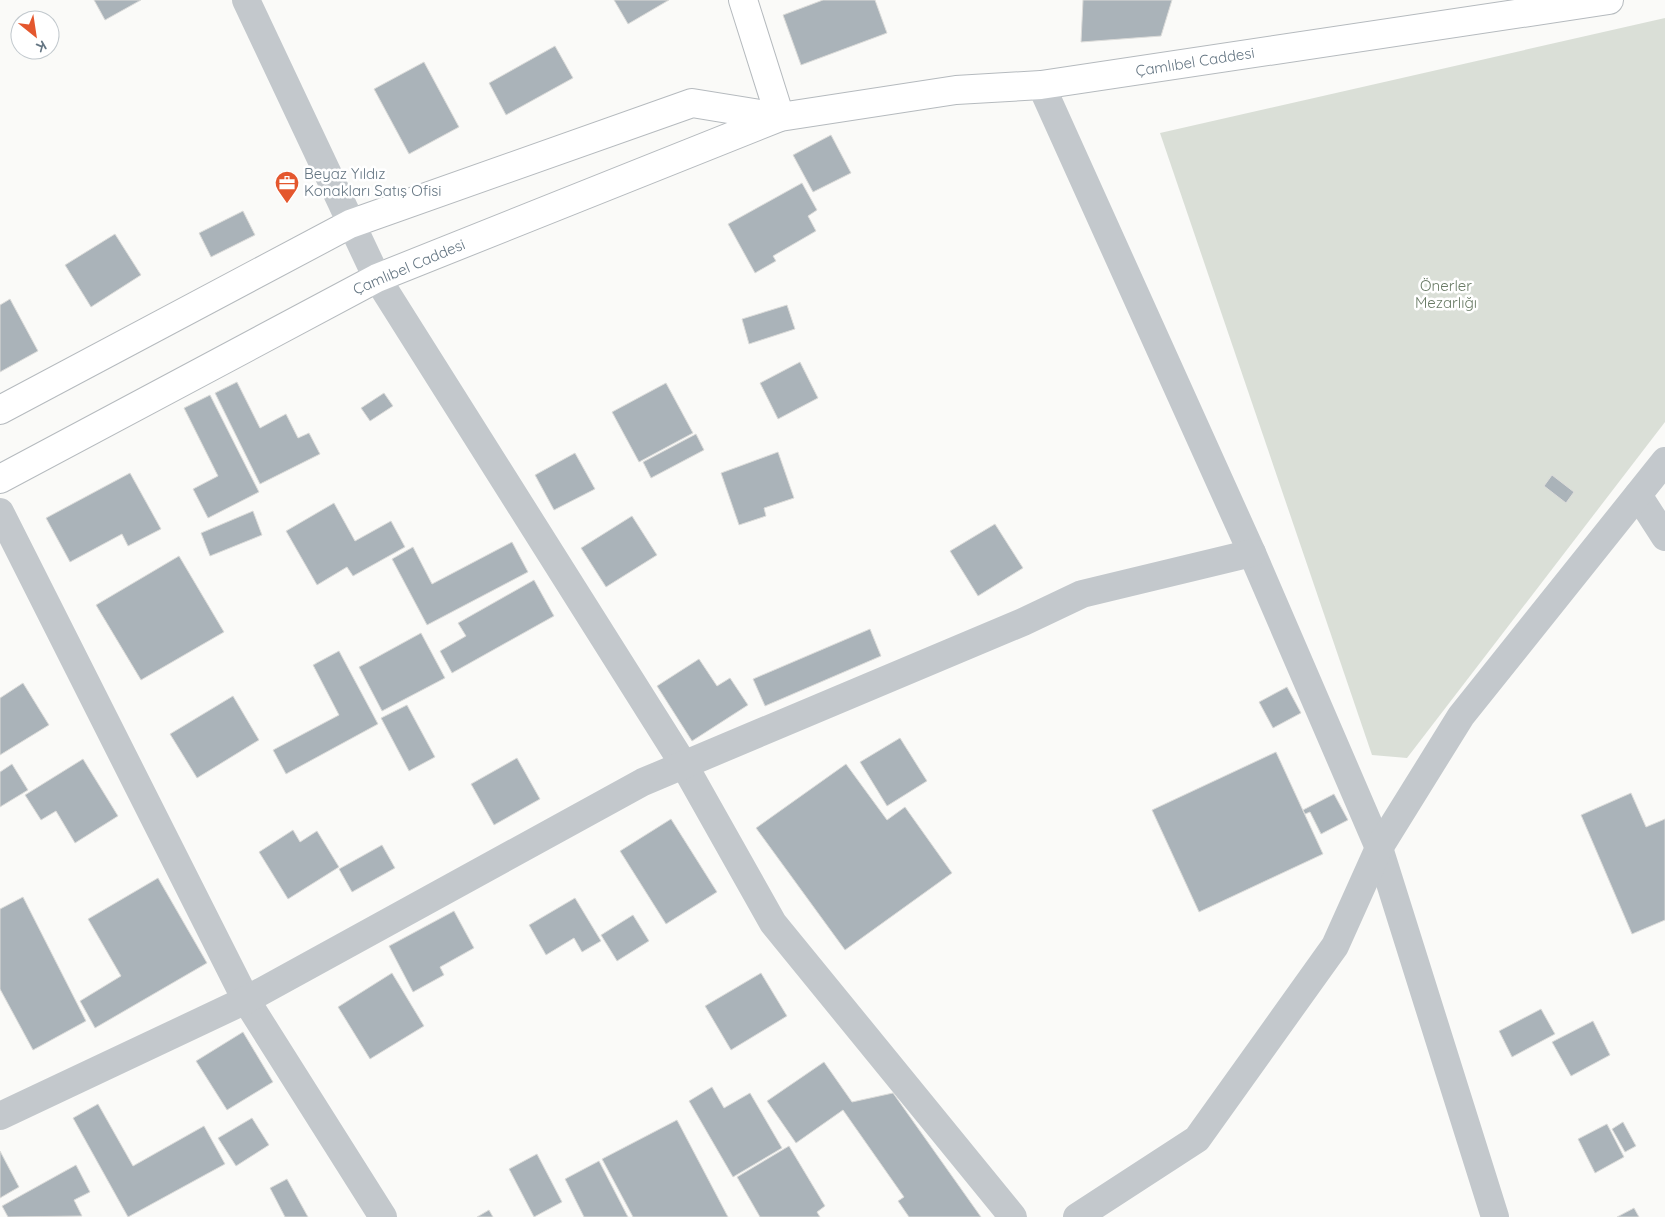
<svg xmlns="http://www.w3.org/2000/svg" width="1665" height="1217" font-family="Quicksand,sans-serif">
<rect width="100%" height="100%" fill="#fafaf8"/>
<path fill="#dadfd7" d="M1665,18V422L1407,758L1372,755L1160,133Z"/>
<g fill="#aab3b9" stroke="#dcdcda">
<path d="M94,0H141L105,20Z"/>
<path d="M614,0H669L628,24Z"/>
<path d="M823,0H875L887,33L801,65L783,15Z"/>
<path d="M1083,0H1172L1161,36L1081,42Z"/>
<path d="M555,46L573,78L506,115L489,83Z"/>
<path d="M424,62L459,127L409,154L374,89Z"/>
<path d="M831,135L851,173L813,192L793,155Z"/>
<path d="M802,183L817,210L808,216L816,231L773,256L776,261L755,273L728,224Z"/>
<path d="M243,211L255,235L211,257L199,233Z"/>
<path d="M115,234L141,275L91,307L65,265Z"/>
<path d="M10,299L38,351L0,372V305Z"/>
<path d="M787,305L795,329L749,344L742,319Z"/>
<path d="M800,362L818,398L778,419L760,383Z"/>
<path d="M237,382L260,428L286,414L298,438L309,433L320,454L260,484L215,393Z"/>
<path d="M666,383L693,433L639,462L612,412Z"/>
<path d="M384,393L393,406L370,421L361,408Z"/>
<path d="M210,395L259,492L208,518L193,489L218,476L184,408Z"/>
<path d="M696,434L704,450L651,478L643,462Z"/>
<path d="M778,452L794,498L764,508L766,516L739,525L721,473Z"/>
<path d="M575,453L595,489L554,510L535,475Z"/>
<path d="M130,473L161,529L128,546L122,534L70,562L46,518Z"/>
<path d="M1552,475L1574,492L1566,503L1544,486Z"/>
<path d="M334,503L355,541L391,521L405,547L353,576L347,567L317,585L286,531Z"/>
<path d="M253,511L262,535L210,556L201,533Z"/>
<path d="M632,516L657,555L606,587L581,548Z"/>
<path d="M995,524L1023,568L978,596L950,551Z"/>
<path d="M512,542L528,572L427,625L392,559L413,547L432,584Z"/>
<path d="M179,556L224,632L141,680L96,605Z"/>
<path d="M534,580L554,616L452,673L440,651L466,636L458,623Z"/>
<path d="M870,629L881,656L765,706L753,679Z"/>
<path d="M421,633L445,678L382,711L359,667Z"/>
<path d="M339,651L378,724L286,774L273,750L339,715L313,665Z"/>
<path d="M699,659L717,686L730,678L748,705L692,741L657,686Z"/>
<path d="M23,683L49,725L0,755V698Z"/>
<path d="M1287,687L1301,713L1273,728L1259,702Z"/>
<path d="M233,696L259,740L197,778L170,734Z"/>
<path d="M407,705L435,757L409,771L381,718Z"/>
<path d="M900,738L927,781L887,806L860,762Z"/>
<path d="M1276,752L1323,854L1199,912L1152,810Z"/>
<path d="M517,758L540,799L494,825L471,784Z"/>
<path d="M83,759L118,816L75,843L56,811L41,820L25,795Z"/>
<path d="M12,764L28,790L0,807V772Z"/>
<path d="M846,764L887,820L905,807L952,873L845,950L756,828Z"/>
<path d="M1631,793L1646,827L1665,819V920L1632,934L1581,815Z"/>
<path d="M1334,794L1348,820L1321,834L1310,812L1305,814L1303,810Z"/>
<path d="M671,819L717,892L666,924L620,851Z"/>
<path d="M293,830L300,842L317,831L339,867L288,899L259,852Z"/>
<path d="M382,845L395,868L352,892L339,869Z"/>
<path d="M158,878L207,963L95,1028L80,1001L121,976L88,919Z"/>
<path d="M23,897L86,1021L33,1050L0,989V909Z"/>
<path d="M575,898L601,941L582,952L574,938L546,955L529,925Z"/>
<path d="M454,911L474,948L440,967L444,975L413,992L389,946Z"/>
<path d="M633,915L649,941L617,961L601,935Z"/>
<path d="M392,973L424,1026L370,1059L338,1007Z"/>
<path d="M761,973L787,1016L731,1050L705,1006Z"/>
<path d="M1541,1009L1555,1034L1512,1057L1499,1031Z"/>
<path d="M1593,1021L1610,1055L1571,1076L1552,1042Z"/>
<path d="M243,1032L273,1082L227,1110L196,1061Z"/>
<path d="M824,1062L852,1102L893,1093L981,1217H909L898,1201L904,1197L843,1110L796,1143L767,1101Z"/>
<path d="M712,1087L724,1108L750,1093L782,1148L733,1177L689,1101Z"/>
<path d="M98,1104L133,1166L204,1126L225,1164L128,1217L73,1118Z"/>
<path d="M252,1118L269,1145L236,1166L218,1138Z"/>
<path d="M677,1120L728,1217H633L602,1159Z"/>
<path d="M1623,1122L1636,1146L1625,1152L1612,1129Z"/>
<path d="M1607,1124L1624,1157L1595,1173L1578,1139Z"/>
<path d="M789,1146L825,1206L817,1212L820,1217H760L737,1177Z"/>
<path d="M0,1151L19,1187L0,1198Z"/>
<path d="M537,1154L562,1202L534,1217L509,1169Z"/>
<path d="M599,1161L628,1217H584L565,1179Z"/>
<path d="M76,1165L90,1192L74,1200L82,1216L8,1217L2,1206Z"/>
<path d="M287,1179L308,1217H285L270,1188Z"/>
<path d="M1634,1208L1639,1217H1617Z"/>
<path d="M489,1210L493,1217H477Z"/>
</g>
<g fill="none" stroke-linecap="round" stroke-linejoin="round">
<defs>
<g id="primary">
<path d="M743,0L780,117"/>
<path d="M0,410L350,224L692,103L778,117"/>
<path d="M0,479L377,278L780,117L956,90L1041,85L1609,0"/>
</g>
</defs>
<use href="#primary" stroke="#b5babe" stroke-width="30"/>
<g stroke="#c3c8cc" stroke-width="28">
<path d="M246,0L377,278L684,765L773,923L1013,1217"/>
<path d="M1041,85L1252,553L1379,848L1495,1217"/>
<path d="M1638,495L1665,537"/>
<path d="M0,512L246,1000L383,1217"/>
<path d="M0,1116L246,1000L643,782L1023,622L1082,594L1252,553"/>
<path d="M1077,1217L1197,1139L1335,946L1379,848L1461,716L1665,461"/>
</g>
<use href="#primary" stroke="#fff" stroke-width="28"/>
</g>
<defs>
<symbol id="office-pin" viewBox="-11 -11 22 30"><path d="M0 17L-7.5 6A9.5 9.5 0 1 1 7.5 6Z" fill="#e4572e" stroke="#fff"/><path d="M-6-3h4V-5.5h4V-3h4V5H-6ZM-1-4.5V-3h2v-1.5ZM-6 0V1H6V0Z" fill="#fff"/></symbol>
</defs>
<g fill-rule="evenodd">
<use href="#office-pin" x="273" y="169" width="28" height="38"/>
</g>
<g text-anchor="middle" stroke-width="5" stroke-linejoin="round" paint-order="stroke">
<g font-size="15" fill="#657683" stroke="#fff">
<text transform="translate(1195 62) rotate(-9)" y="5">Çamlıbel Caddesi</text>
<text transform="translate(409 267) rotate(-23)" y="5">Çamlıbel Caddesi</text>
</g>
<g font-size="15" fill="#657683" stroke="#fff" text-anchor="start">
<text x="304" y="179">Beyaz Yıldız<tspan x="304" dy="17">Konakları Satış Ofisi</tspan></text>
</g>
<g font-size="15" fill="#687a64" stroke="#fff">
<text x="1446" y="291">Önerler<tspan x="1446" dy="17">Mezarlığı</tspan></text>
</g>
</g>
<g transform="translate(35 35) rotate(150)"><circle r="24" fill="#ffffff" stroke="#c1c8cd"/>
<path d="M0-4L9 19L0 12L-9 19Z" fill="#e4572e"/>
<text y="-8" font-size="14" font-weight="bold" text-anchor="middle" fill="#657683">K</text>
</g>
</svg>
